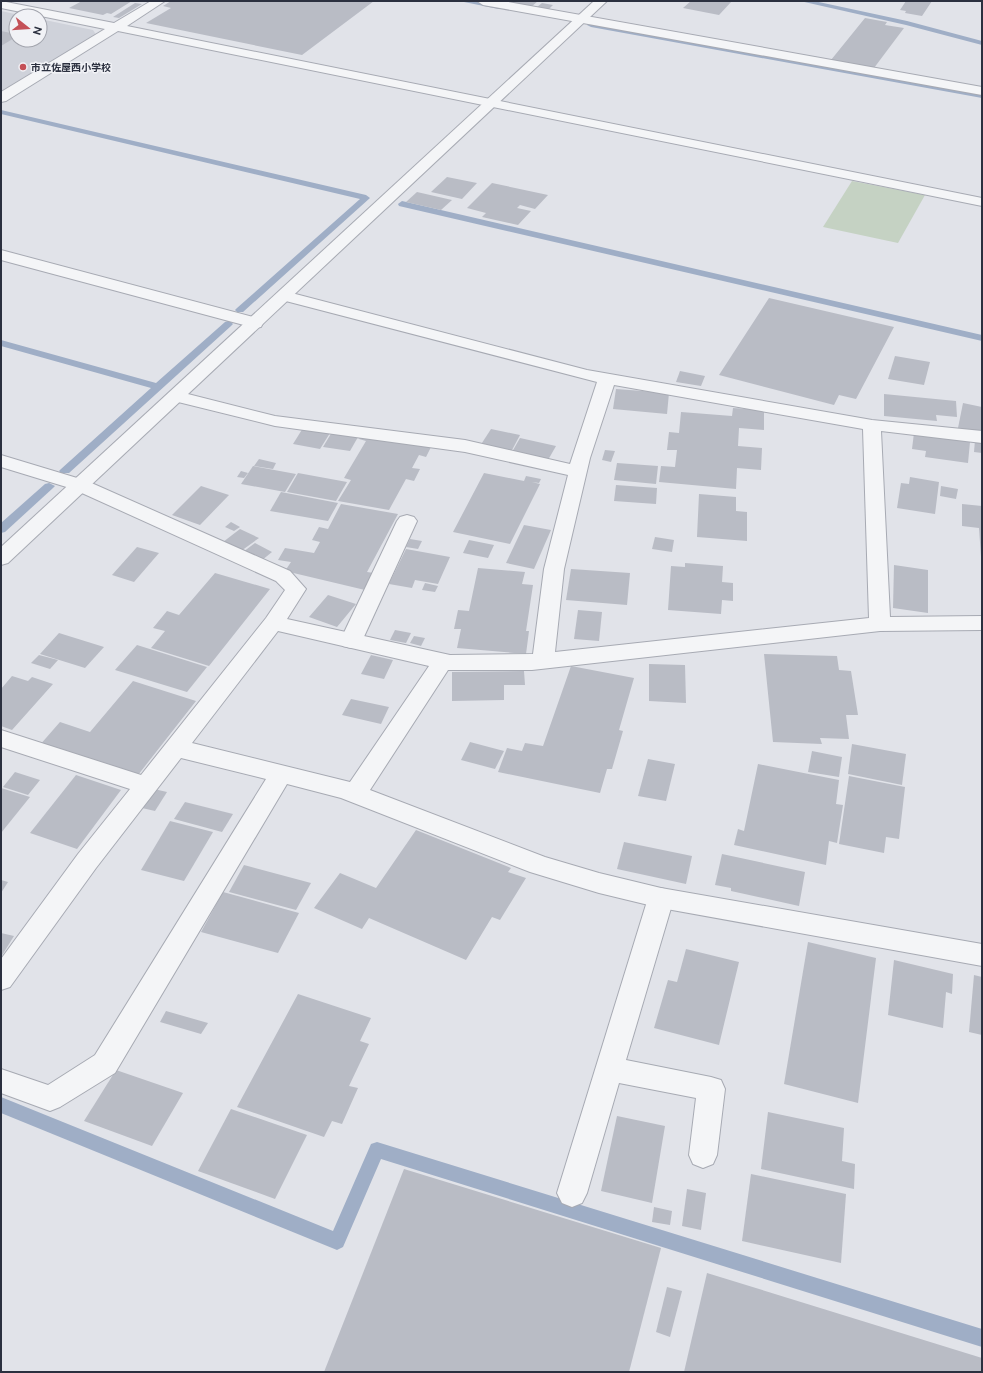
<svg xmlns="http://www.w3.org/2000/svg" width="983" height="1373" font-family="Ubuntu,'Noto Sans JP',sans-serif">
<rect width="100%" height="100%" fill="#e1e3e9"/>
<path fill="#cfd2da" d="M1,11L24,16H16V40H40V19L93,30L97,36L1,94Z"/>
<path fill="#c5d2c3" d="M852,181L925,195L898,243L823,227Z"/>
<g fill="none" stroke-linecap="round" stroke-linejoin="round">
<g fill="#9faec6" fill-rule="evenodd">
<path d="M459,1H476L503,7L499,9Z"/>
<path d="M800,1H814L907,21L982,41V45L906,25Z"/>
<path d="M588,23L982,94V98L591,27L587,25Z"/>
<path d="M1,110L366,195L370,198L243,312H237L235,310L237,308L360,199L1,114Z"/>
<path d="M402,201L982,335V341L399,206L398,204Z"/>
<path d="M228,321L231,322L233,324L231,326L69,473H61L59,471L61,469L151,388L1,346V340L156,383L225,322Z"/>
<path d="M49,483L55,486L53,488L5,532L1,533V523L45,484Z"/>
<path d="M1,1097L333,1231L371,1144L377,1142L982,1329V1347L381,1159L343,1247L337,1250L1,1113Z"/>
</g>
</g>
<g fill="#b9bcc5">
<path d="M82,1H132L111,14L107,13L103,15L69,8Z"/>
<path d="M171,1H374L302,55L146,23L171,8L163,6Z"/>
<path d="M506,1H538L531,7Z"/>
<path d="M691,1H732L719,15L683,8Z"/>
<path d="M906,1H932L922,16L905,13L906,11L900,10Z"/>
<path d="M135,3L142,4L119,18L113,17Z"/>
<path d="M542,3L553,5L549,9L537,7Z"/>
<path d="M865,18L887,22L885,25L904,28L874,68L831,60Z"/>
<path d="M1,31L16,34V37L1,46Z"/>
<path d="M447,177L477,183L462,199L431,192Z"/>
<path d="M492,183L548,195L535,209L520,205L517,208L531,211L518,225L482,217L486,213L467,208Z"/>
<path d="M417,192L452,200L441,210L406,202Z"/>
<path d="M769,298L894,327L856,399L839,395L834,405L719,375Z"/>
<path d="M895,356L930,362L924,385L888,379Z"/>
<path d="M680,371L705,376L701,386L676,382Z"/>
<path d="M616,389L669,393L667,414L613,409Z"/>
<path d="M884,394L956,401L957,417L936,415L937,421L884,416Z"/>
<path d="M963,403L982,407V433L958,428Z"/>
<path d="M733,408L764,410V430L739,428L738,446L762,448L761,470L737,468L736,489L659,482L661,466L675,467L677,450H667L669,432L679,433L681,412L732,416Z"/>
<path d="M303,428L330,433L320,449L293,444Z"/>
<path d="M491,429L520,435L511,452L480,446Z"/>
<path d="M332,432L358,437L350,451L323,447Z"/>
<path d="M914,433L970,442L968,463L925,457L926,451L912,449Z"/>
<path d="M362,435L431,447L426,457L419,455L412,468L420,469L414,481L406,479L389,510L338,501L351,480L344,478L366,441L359,439Z"/>
<path d="M520,438L556,446L548,460L512,452Z"/>
<path d="M975,440L982,442V453L974,452Z"/>
<path d="M605,450L615,451L611,462L602,460Z"/>
<path d="M259,459L276,463L273,469L254,466Z"/>
<path d="M617,463L658,466L656,484L614,480Z"/>
<path d="M253,466L296,474L285,492L241,484Z"/>
<path d="M241,471L248,473L244,478L237,477Z"/>
<path d="M298,473L347,482L336,501L287,492Z"/>
<path d="M484,473L524,481L526,476L541,479L539,483L532,482L540,484L510,544L453,532Z"/>
<path d="M910,477L939,482L935,514L897,508L901,483L909,484Z"/>
<path d="M616,485L657,488L656,504L614,501Z"/>
<path d="M201,486L229,495L200,525L172,515Z"/>
<path d="M941,486L958,489L956,499L940,496Z"/>
<path d="M281,492L338,503L328,521L270,511Z"/>
<path d="M699,494L736,497V511L747,512V541L697,537Z"/>
<path d="M341,504L398,514L367,572L374,573L365,590L285,571L291,562L278,560L285,548L314,553L320,542L312,540L319,527L328,529Z"/>
<path d="M962,504L982,506V571L979,528L962,526Z"/>
<path d="M231,522L240,527L234,531L225,527Z"/>
<path d="M524,525L551,530L534,569L506,563Z"/>
<path d="M240,529L259,538L241,551L223,542Z"/>
<path d="M655,537L674,540L672,552L652,549Z"/>
<path d="M410,539L422,541L418,549L406,547Z"/>
<path d="M469,540L494,545L488,558L463,553Z"/>
<path d="M255,543L272,552L261,561L243,552Z"/>
<path d="M137,547L159,553L134,582L112,575Z"/>
<path d="M406,549L450,557L438,584L415,580L412,588L389,584Z"/>
<path d="M685,563L723,566L722,582L733,583V601L722,600L721,614L668,610L671,566L685,567Z"/>
<path d="M894,565L928,570V613L893,608Z"/>
<path d="M478,568L525,572L522,584L533,585L526,631H529L526,654L457,648L461,629H454L458,610L469,611Z"/>
<path d="M571,569L630,573L627,605L566,600Z"/>
<path d="M215,573L270,589L209,666L151,648L165,631L153,628L167,611L179,615Z"/>
<path d="M425,583L438,586L435,592L422,590Z"/>
<path d="M328,595L356,604L337,627L309,617Z"/>
<path d="M578,610L602,612L599,641L574,639Z"/>
<path d="M395,630L411,633L406,643L390,640Z"/>
<path d="M59,633L104,647L85,668L40,654Z"/>
<path d="M414,636L425,638L421,646L410,643Z"/>
<path d="M137,645L207,667L187,692L115,670Z"/>
<path d="M764,654L837,656L839,670L851,671L858,715H846L849,739L820,738L822,744L773,742Z"/>
<path d="M39,655L58,660L50,669L31,663Z"/>
<path d="M371,655L393,660L384,679L361,674Z"/>
<path d="M649,664L685,665L686,703L649,701Z"/>
<path d="M571,666L634,678L619,730L623,731L612,769H607L600,793L498,772L507,748L522,751L525,743L543,746Z"/>
<path d="M524,671L525,685H504V700L452,701V672Z"/>
<path d="M12,676L28,681L32,677L53,684L12,730L1,726V689Z"/>
<path d="M133,681L196,701L138,775L39,746L60,722L90,732Z"/>
<path d="M351,699L389,707L381,724L342,715Z"/>
<path d="M470,742L504,751L495,769L461,760Z"/>
<path d="M852,744L906,754L902,785L848,774Z"/>
<path d="M812,751L842,757L839,777L808,772Z"/>
<path d="M648,759L675,764L666,801L638,796Z"/>
<path d="M758,764L839,780L836,804L843,805L837,843L829,841L826,865L734,845L738,829L744,831Z"/>
<path d="M15,772L40,780L28,795L3,787Z"/>
<path d="M76,775L121,790L77,849L30,833Z"/>
<path d="M849,776L905,787L899,839L886,837L884,853L839,844Z"/>
<path d="M1,788L30,797L1,833Z"/>
<path d="M154,789L167,792L155,811L142,808Z"/>
<path d="M185,802L233,814L222,832L174,819Z"/>
<path d="M170,821L213,832L184,881L141,870Z"/>
<path d="M416,830L511,868L508,872L526,878L500,920L492,917L466,960L369,918L362,929L314,908L340,873L376,888Z"/>
<path d="M624,842L692,856L686,884L617,869Z"/>
<path d="M722,854L805,872L799,906L731,891V888L715,885Z"/>
<path d="M244,865L311,883L296,910L229,892Z"/>
<path d="M1,880L8,882L1,893Z"/>
<path d="M223,892L299,913L278,953L201,932Z"/>
<path d="M1,933L14,936L1,957Z"/>
<path d="M808,942L876,958L858,1103L784,1084Z"/>
<path d="M686,949L739,962L719,1045L654,1028L668,980L677,982Z"/>
<path d="M894,960L953,974L952,994L946,992L943,1028L888,1015Z"/>
<path d="M974,975L982,977V1035L969,1032Z"/>
<path d="M298,994L371,1018L360,1041L369,1044L349,1086L358,1088L342,1124L332,1121L324,1137L237,1107Z"/>
<path d="M166,1011L208,1023L201,1034L160,1022Z"/>
<path d="M116,1070L183,1093L152,1146L84,1121Z"/>
<path d="M231,1109L307,1135L275,1199L198,1171Z"/>
<path d="M768,1112L844,1128L842,1161L855,1164L854,1189L761,1169Z"/>
<path d="M617,1116L665,1126L652,1203L601,1191Z"/>
<path d="M404,1169L661,1248L629,1372H324Z"/>
<path d="M751,1174L846,1194L841,1263L742,1241Z"/>
<path d="M687,1189L706,1193L701,1230L682,1226Z"/>
<path d="M654,1207L672,1211L670,1225L652,1222Z"/>
<path d="M707,1273L982,1358V1372H684Z"/>
<path d="M667,1287L682,1291L670,1337L656,1332Z"/>
</g>
<g fill="none" stroke-linecap="round" stroke-linejoin="round">
<defs>
<g id="service">
<path d="M407,515L414,517L417,521L362,641L359,646L351,648L343,646L340,641L397,521L400,517Z"/>
<path d="M661,888L670,891L674,898L626,1060L711,1077L721,1080L725,1089L717,1155L713,1164L703,1168L693,1164L689,1155L696,1098L619,1083L587,1193L582,1203L572,1207L562,1203L557,1193L648,898L652,891Z"/>
</g>
<g id="minor">
<path d="M1,1L114,23L151,1H165L127,26L982,198V206L118,31L6,101L1,102V92L105,29L1,8Z"/>
<path d="M477,1H503L982,87V95L483,5Z"/>
<path d="M1,250L261,319L263,323L261,327L255,328L1,260Z"/>
<path d="M284,291L587,370L872,420L982,431V443L881,431L890,617L982,616V630L880,631L532,670H448L370,790L545,857L599,873L661,888L982,944V966L661,908L599,893L530,872L341,798L287,784L115,1073L60,1107L50,1111L1,1093V1069L48,1085L95,1055L266,779L181,758L96,868L10,987L1,990V959L78,854L130,789L1,747V730L141,775L266,618L285,590L276,581L73,489L1,467V455L87,481L290,571L306,589L287,619L450,655L533,654L544,569L568,475L465,452L275,426L170,400L167,396L170,392L176,391L275,416L465,440L570,464L597,382L278,299L276,296L278,293ZM614,385L863,429L869,618L555,652L564,569L590,458ZM278,631L429,666L350,782L192,743Z"/>
</g>
<path id="tertiary" d="M594,1H607L8,563L1,565V547Z"/>
</defs>
<use href="#service" stroke="#a7aab3" stroke-width="2"/>
<use href="#minor" stroke="#a7aab3" stroke-width="2"/>
<use href="#tertiary" stroke="#a7aab3" stroke-width="2"/>
<use href="#service" fill="#f4f5f7" fill-rule="evenodd"/>
<use href="#minor" fill="#f4f5f7" fill-rule="evenodd"/>
<use href="#tertiary" fill="#f4f5f7" fill-rule="evenodd"/>
</g>
<circle fill="#c45057" stroke="#f1f2f6" stroke-width="1.5" cx="23" cy="67" r="4"/>
<g text-anchor="middle" stroke-width="3" stroke-linejoin="round" paint-order="stroke">
<g font-size="10" font-weight="bold" fill="#2b303f" stroke="#f1f2f6" text-anchor="start">
<text x="31" y="71">市立佐屋西小学校</text>
</g>
</g>
<rect width="983" height="1373" fill="none" stroke="#2b303f" stroke-width="4"/>
<g transform="translate(28 28) rotate(107)"><circle r="19" fill="#f1f2f6" stroke="#a2a4ad"/>
<path d="M0-3L7 15L0 10L-7 15Z" fill="#c45057"/>
<text y="-6" font-size="11" font-weight="bold" text-anchor="middle" fill="#2b303f">N</text>
</g>
</svg>
